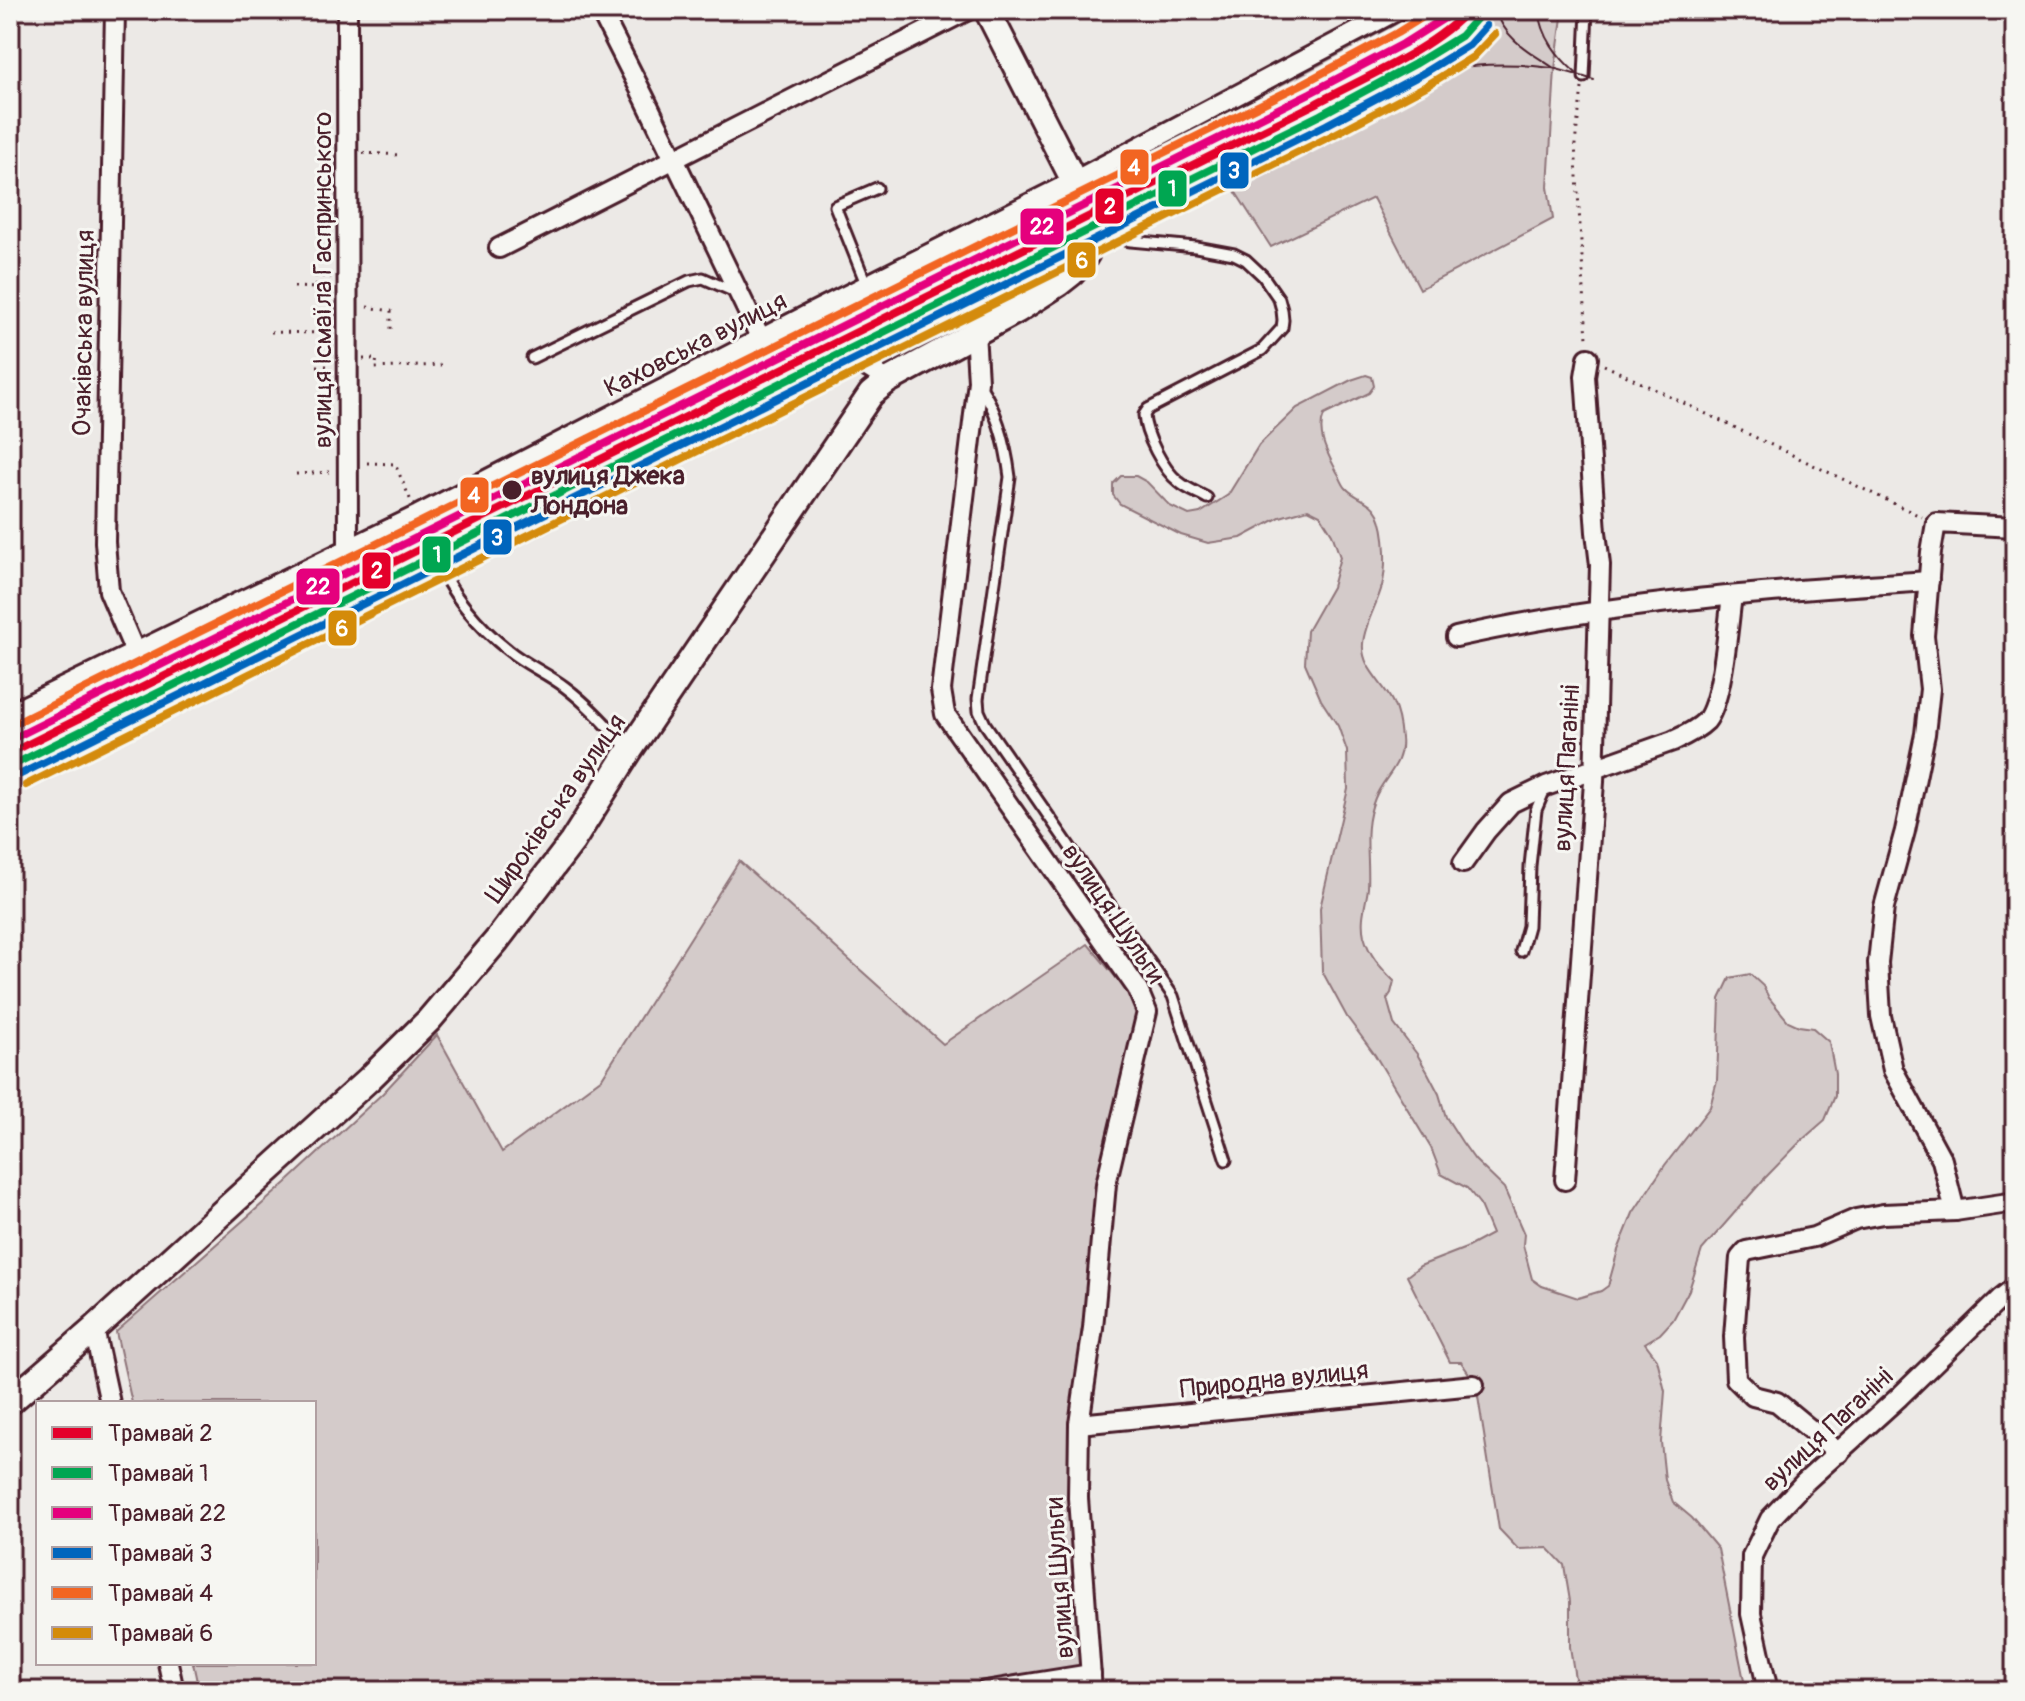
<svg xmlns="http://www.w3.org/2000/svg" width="2025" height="1701" font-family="Pangolin,sans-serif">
	<rect width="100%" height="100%" fill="#ece9e6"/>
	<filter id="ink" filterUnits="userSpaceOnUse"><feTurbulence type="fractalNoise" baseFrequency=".0125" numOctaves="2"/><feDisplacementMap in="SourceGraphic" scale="16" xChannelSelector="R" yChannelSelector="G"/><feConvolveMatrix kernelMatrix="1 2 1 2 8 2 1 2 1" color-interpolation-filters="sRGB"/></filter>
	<g filter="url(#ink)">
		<g fill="#d4cbca" stroke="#8f757a" stroke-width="2">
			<polygon points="1422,10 1563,10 1555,69 1548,187 1553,219 1420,289 1373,198 1271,247 1233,188 1146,229 1115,173"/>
			<path d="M1366,375L1372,377L1374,386L1369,393L1324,415C1316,435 1328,454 1337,472C1340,476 1342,484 1346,488C1356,499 1371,500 1378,514C1386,531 1387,568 1382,586C1377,605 1364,625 1363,644C1361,668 1384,683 1393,703C1398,713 1400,726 1401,738C1404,765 1384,776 1375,798C1362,830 1370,854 1368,888C1366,905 1360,918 1364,936C1369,955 1380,967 1394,981L1391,993L1387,999L1394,1024L1417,1054L1428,1073L1439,1094L1446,1117L1462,1142L1475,1160L1504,1188L1524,1234L1523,1245L1532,1279L1542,1286L1578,1298L1601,1291L1608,1286L1618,1250L1633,1213L1665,1165L1710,1107L1717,1080L1720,999L1730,978L1750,974L1763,986L1769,998L1788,1021L1799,1026L1813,1028L1829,1042L1835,1074V1096L1825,1120L1801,1141L1764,1179L1702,1250L1689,1290L1673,1320L1660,1334L1645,1343L1657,1359L1665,1391L1661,1442L1665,1480L1673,1502L1692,1518L1718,1549L1746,1691H1577L1570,1647V1601L1564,1565L1548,1548L1518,1549L1499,1529L1476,1384L1461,1362H1450L1407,1276L1420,1266L1466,1248L1492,1234L1479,1203L1467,1188L1441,1174L1431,1148L1375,1055L1347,1017L1322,971L1320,908L1348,789L1347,751L1338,726L1321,700L1305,663L1307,631L1332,587L1340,557L1332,534L1320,515L1308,509L1280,517L1241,538L1208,543L1181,535L1120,504L1113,495V484L1121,476H1136L1147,482L1170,506L1189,515L1200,513L1228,495L1259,445L1297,408L1351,380Z"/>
			<polygon points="739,861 943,1044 1088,944 1129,993 1138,1015 1088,1323 1083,1667 936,1691 199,1691 193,1663 314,1663 314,1403 132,1403 116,1332 286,1183 383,1093 437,1035 502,1152 602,1078"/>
		</g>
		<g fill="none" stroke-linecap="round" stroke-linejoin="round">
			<g stroke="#4a1f2b" stroke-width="15">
				<g id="service">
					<polyline points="1584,77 1587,10"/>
					<path d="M1094,231L1109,237L1131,241L1196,247L1234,254L1246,260L1263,276L1279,299L1282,310L1283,320L1282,328L1262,350L1148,409L1144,415C1145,434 1163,470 1179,482C1187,489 1198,493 1207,498"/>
					<polyline points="867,286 835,206 877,188"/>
					<polyline points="532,358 689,281 703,278 737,293"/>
					<path d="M979,384C997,410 1006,445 1010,477L978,699L979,711L985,724L1173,996L1226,1160"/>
					<path d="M437,558C447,591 481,629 508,650C526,665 547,673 565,687C589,705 608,726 627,748"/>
					<polyline points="1521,951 1528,926 1530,866 1536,810 1545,789"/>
				</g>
			</g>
			<g stroke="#4a1f2b" stroke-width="24">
				<g id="minor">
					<polyline points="115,10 105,542 109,591 135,652"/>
					<polyline points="347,10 348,550"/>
					<polyline points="600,10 645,99 761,339"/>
					<polyline points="499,248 968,10"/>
					<polyline points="975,332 978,381 941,690 945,714 1137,988 1147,1012 1106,1184 1093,1328 1079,1424 1078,1498 1092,1691"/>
					<path d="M1456,637C1611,602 1771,591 1929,581"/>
					<polyline points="10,713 418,515 807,315 1074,181 1398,10"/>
					<path d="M10,773L236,657L437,558L814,365C848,359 859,358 887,381"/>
					<path d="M1463,863L1486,831L1511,803L1546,786L1673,741C1684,736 1697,730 1706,721C1723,700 1728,624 1732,596"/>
					<polyline points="1565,1180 1594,782 1600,565 1596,532 1585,376 1588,358"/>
					<polyline points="1955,1211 1942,1160 1893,1070 1881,1016 1878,963 1884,907 1905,831 1925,734 1930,689 1924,636 1931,552 1936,523 2015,527"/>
					<polyline points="94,1329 110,1403"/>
					<polyline points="1079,1424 1474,1385"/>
					<polyline points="1839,1453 1777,1402 1753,1396 1736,1379 1734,1337 1740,1258 1746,1251 1814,1237 1856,1219 1883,1214 1955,1211 2015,1202"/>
					<polyline points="168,1663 174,1691"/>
					<polyline points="985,1691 1091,1674"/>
					<polyline points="1768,1691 1751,1614 1752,1556 1770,1519 1804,1483 1899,1397 2001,1298 2015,1287"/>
				</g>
			</g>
			<g stroke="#4a1f2b" stroke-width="30">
				<polyline id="secondary" points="10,1402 94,1329 369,1079 429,1020 497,940 572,842 630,750 871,394 887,381 1018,310 1058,284 1072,273 1081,263 1087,253 1094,231 1093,222 1074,181 987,10"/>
			</g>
			<g stroke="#4a1f2b" stroke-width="3" stroke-dasharray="2 6" stroke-linecap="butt">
				<polyline points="1582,88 1575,144 1587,339"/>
				<polyline points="363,153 401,155"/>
				<polyline points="294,287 316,288 316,276 331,277"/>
				<polyline points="367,307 391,311 391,329"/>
				<polyline points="271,332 321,333 321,318 331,318"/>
				<polyline points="363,359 377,359 375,368 441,365"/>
				<polyline points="1604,365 1922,517"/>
				<polyline points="317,366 328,366"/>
				<polyline points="367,463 395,464 411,501"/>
				<polyline points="296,474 329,472"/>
			</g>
			<use href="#service" stroke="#f6f6f2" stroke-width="9"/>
			<use href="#minor" stroke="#f6f6f2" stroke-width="18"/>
			<use href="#secondary" stroke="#f6f6f2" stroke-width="24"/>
			<g stroke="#4a1f2b" stroke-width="2">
				<path d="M1496,10C1504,39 1530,52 1554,68"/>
				<path d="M1539,10C1542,37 1557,56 1576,73"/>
				<path d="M1315,104C1397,79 1465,55 1552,68C1566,71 1580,76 1594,80"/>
			</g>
			<g stroke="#f6f6f2" stroke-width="14">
				<path id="tram-1" d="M10,753L1315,104C1361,79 1434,49 1468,10"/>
			</g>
			<g stroke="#f6f6f2" stroke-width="14">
				<polyline id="tram-2" points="15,764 1320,115 1415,64 1461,36 1477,18"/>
			</g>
			<g stroke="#f6f6f2" stroke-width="14">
				<polyline id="tram-3" points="10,740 1310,93 1403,44 1446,17 1452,10"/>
			</g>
			<g stroke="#f6f6f2" stroke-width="14">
				<polyline id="tram-4" points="21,774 1326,125 1422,74 1469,45 1486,26"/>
			</g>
			<g stroke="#f6f6f2" stroke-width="14">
				<polyline id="tram-5" points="10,726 1304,83 1397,33 1434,10"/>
			</g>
			<g stroke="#f6f6f2" stroke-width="14">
				<polyline id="tram-6" points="26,785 1331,136 1426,86 1473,57 1495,34"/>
			</g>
			<use href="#tram-1" stroke="#e4002b" stroke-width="8"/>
			<use href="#tram-2" stroke="#00a651" stroke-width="8"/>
			<use href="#tram-3" stroke="#e5007d" stroke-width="8"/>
			<use href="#tram-4" stroke="#0065bd" stroke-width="8"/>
			<use href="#tram-5" stroke="#f26522" stroke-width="8"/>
			<use href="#tram-6" stroke="#d48b09" stroke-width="8"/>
		</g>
	</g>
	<circle fill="#4a1f2b" stroke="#f6f6f2" stroke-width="3" cx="512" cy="490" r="11"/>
	<g text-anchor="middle" stroke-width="6" stroke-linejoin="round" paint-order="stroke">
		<g font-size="26" fill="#4a1f2b" stroke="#f6f6f2">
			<text transform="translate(322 280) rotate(-90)" y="9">вулиця Ісмаїла Гаспринського</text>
			<text transform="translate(83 333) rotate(-89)" y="9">Очаківська вулиця</text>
			<text transform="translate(695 344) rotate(-27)" y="9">Каховська вулиця</text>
			<text transform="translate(1566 768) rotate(-87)" y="9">вулиця Паганіні</text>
			<text transform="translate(555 808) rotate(-55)" y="9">Широківська вулиця</text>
			<text transform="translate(1114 913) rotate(56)" y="9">вулиця Шульги</text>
			<text transform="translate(1274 1379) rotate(-6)" y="9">Природна вулиця</text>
			<text transform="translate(1827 1429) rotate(-43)" y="9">вулиця Паганіні</text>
			<text transform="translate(1059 1578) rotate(-94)" y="9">вулиця Шульги</text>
		</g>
		<g font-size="26" font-weight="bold" fill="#4a1f2b" stroke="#f6f6f2" text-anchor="start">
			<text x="531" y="484">вулиця Джека<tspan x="531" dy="30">Лондона</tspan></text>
		</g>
	</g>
	<g stroke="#f6f6f2" stroke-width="3">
		<rect x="1119" y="148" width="31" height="38" rx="8" fill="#f26522"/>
		<rect x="1219" y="151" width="31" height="39" rx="8" fill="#0065bd"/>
		<rect x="1157" y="169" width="31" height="39" rx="8" fill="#00a651"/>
		<rect x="1094" y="187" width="31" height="38" rx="8" fill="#e4002b"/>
		<rect x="1019" y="207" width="46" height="39" rx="8" fill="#e5007d"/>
		<rect x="1066" y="241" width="31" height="38" rx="8" fill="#d48b09"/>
		<rect x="459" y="476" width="31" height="38" rx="8" fill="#f26522"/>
		<rect x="482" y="518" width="31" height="38" rx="8" fill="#0065bd"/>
		<rect x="421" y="535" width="31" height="39" rx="8" fill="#00a651"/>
		<rect x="361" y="551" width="31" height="39" rx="8" fill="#e4002b"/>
		<rect x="295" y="567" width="46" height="39" rx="8" fill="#e5007d"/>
		<rect x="327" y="609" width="31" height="38" rx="8" fill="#d48b09"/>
	</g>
	<g font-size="22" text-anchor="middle" font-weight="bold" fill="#fff">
		<text x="1134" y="175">4</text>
		<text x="1234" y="178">3</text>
		<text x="1172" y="196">1</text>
		<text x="1110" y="214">2</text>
		<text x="1042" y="234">22</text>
		<text x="1082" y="268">6</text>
		<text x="474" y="503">4</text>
		<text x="497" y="545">3</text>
		<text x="437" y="562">1</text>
		<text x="377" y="578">2</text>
		<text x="318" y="594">22</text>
		<text x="342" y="636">6</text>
	</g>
	<rect width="2025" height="1701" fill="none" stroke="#f6f6f2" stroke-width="40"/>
	<rect x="20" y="20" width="1985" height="1661" fill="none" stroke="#4a1f2b" stroke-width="3" filter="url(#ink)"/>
	<rect x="36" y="1401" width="280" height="264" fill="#f6f6f2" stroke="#b1a0a2" stroke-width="2"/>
	<rect x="52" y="1427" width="40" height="12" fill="#e4002b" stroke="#b1a0a2" stroke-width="2"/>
	<text x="108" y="1441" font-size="24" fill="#4a1f2b">Трамвай 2</text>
	<rect x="52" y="1467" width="40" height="12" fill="#00a651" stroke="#b1a0a2" stroke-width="2"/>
	<text x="108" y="1481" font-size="24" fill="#4a1f2b">Трамвай 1</text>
	<rect x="52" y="1507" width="40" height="12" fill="#e5007d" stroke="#b1a0a2" stroke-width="2"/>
	<text x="108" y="1521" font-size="24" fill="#4a1f2b">Трамвай 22</text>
	<rect x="52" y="1547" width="40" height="12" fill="#0065bd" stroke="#b1a0a2" stroke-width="2"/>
	<text x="108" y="1561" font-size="24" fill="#4a1f2b">Трамвай 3</text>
	<rect x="52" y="1587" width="40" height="12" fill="#f26522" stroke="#b1a0a2" stroke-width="2"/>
	<text x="108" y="1601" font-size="24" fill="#4a1f2b">Трамвай 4</text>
	<rect x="52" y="1627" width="40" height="12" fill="#d48b09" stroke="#b1a0a2" stroke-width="2"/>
	<text x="108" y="1641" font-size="24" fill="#4a1f2b">Трамвай 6</text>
</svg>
